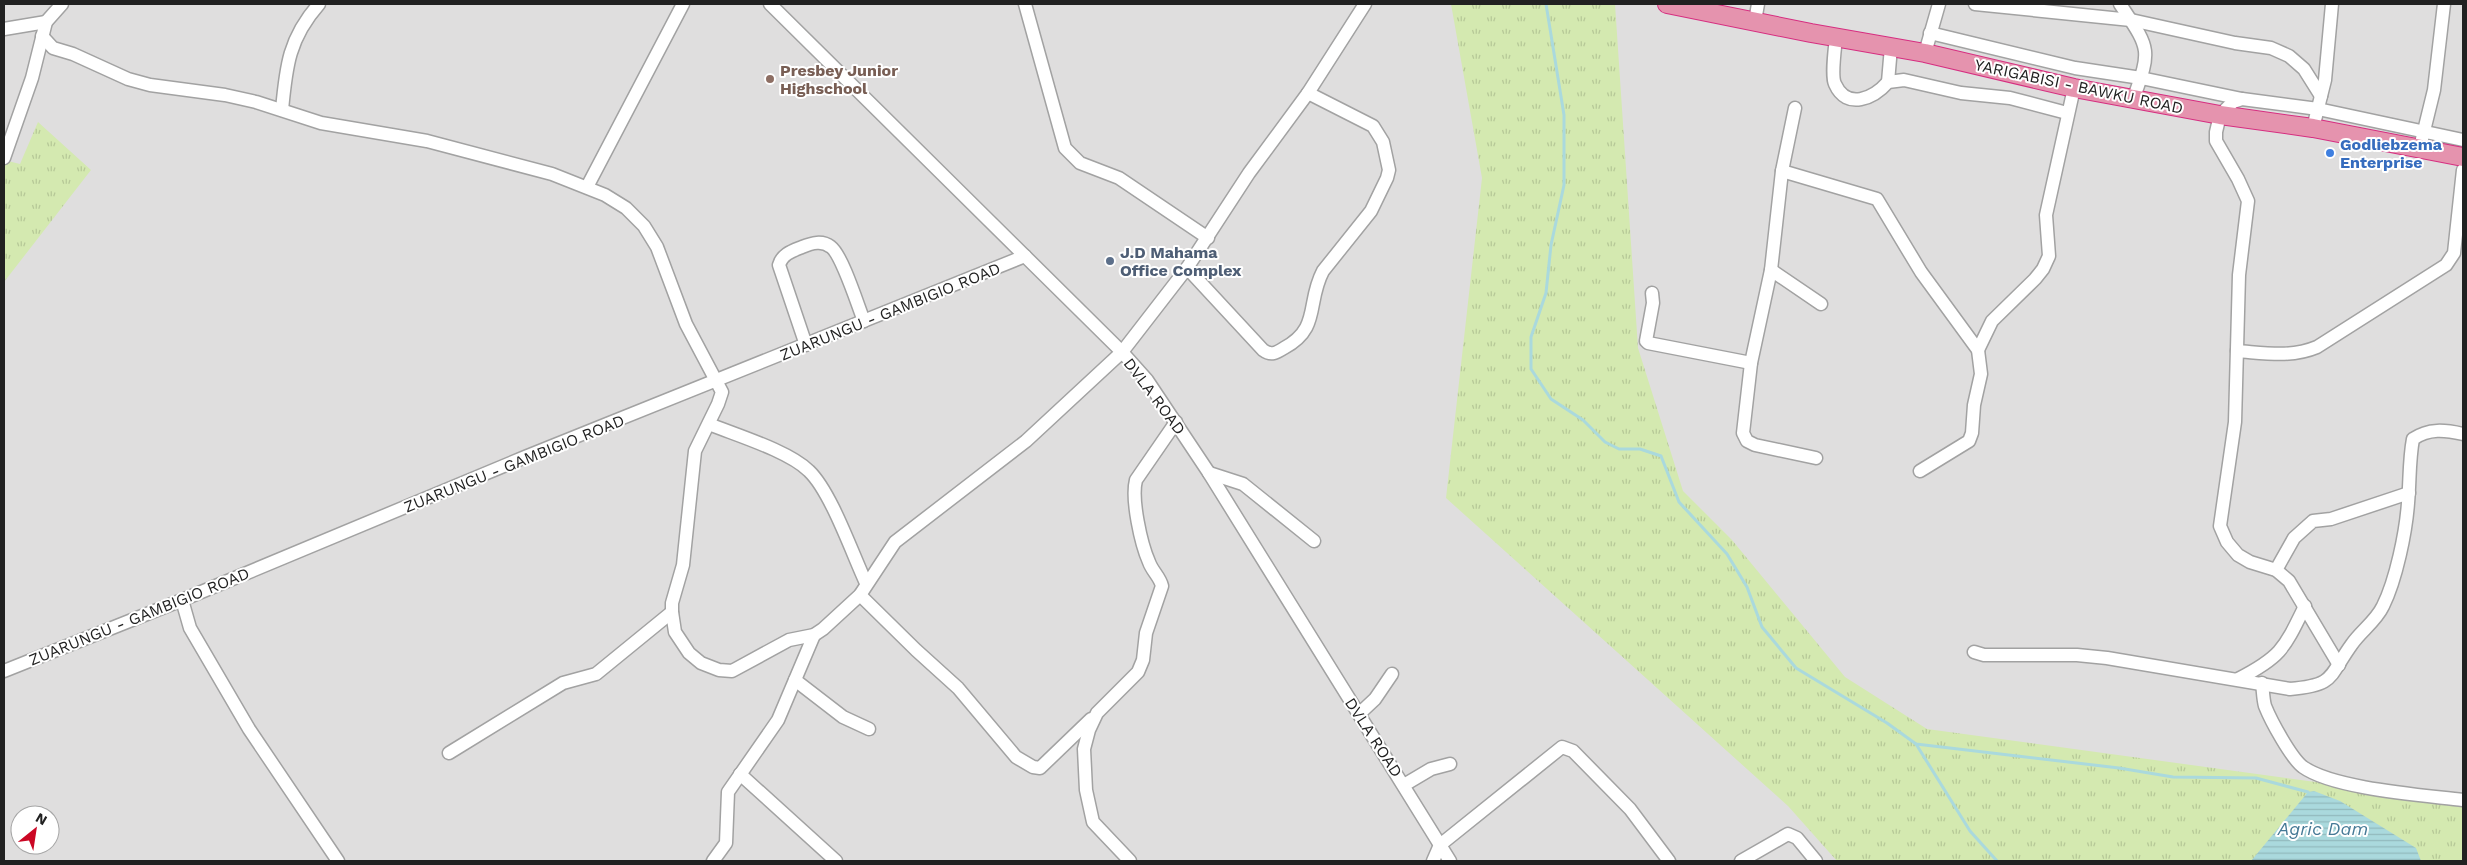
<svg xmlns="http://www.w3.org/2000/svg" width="2467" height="865" font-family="'Work Sans',sans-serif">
	<defs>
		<pattern id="grass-tufts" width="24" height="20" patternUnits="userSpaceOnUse" patternTransform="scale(1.25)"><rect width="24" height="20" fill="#d4e9b0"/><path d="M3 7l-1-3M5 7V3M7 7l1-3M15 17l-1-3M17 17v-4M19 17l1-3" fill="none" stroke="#b6c897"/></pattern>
		<pattern id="water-rules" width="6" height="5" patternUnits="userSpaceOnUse" patternTransform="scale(1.25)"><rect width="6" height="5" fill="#aad9dd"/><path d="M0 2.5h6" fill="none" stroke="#92babd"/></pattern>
	</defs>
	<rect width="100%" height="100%" fill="#f1ede8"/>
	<path fill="#dfdede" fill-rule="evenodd" d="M4,4H2463V861H4ZM20,815H50V845H20Z"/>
	<g fill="url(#grass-tufts)">
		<polygon points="1451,4 1615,4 1638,348 1683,491 1732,540 1845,677 1927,729 2463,802 2463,861 1837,861 1788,806 1446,498 1482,178"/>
		<polygon points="38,122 91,170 4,282 4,160 20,164"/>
	</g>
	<polygon fill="url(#water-rules)" points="2314,791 2340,801 2416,848 2421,861 2251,861 2308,792"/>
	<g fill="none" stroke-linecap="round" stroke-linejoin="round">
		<g stroke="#aad9dd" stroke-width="3">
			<polyline points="1546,4 1564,115 1564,185 1551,245 1546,293 1531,337 1531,369 1551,399 1583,420 1605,442 1619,449 1640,449 1661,456 1679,502 1727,554 1747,587 1762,627 1796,668 1887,723 1916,744 2119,768 2173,777 2256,778 2308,792"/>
			<polyline points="1916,744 1970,831 1997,861"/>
		</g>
		<g stroke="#a2a2a2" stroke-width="15">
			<g id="minor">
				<polyline points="770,4 1122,352 1147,380 1209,473 1450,861"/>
				<polyline points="1025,4 1065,148 1080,163 1119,178 1208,238"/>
				<polyline points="1975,4 2131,20 2235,43 2271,48 2289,56 2304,69 2321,96"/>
				<path d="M2120,4C2149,48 2152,48 2134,97"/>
				<polyline points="1755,21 1758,4"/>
				<polyline points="4,29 46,22"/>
				<polyline points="1930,33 2075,68 2141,78 2242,99"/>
				<polyline points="42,36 53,48 73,54 128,79 150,85 225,95 256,102 321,123 427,141 552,174 605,195 626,208 644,226 657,247 686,324 722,392 718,404 695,451 683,565 672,603 672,612 675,632 689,653 701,663 719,670 732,671 789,640 814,635 823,629 860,595 895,542 1026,441 1122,352 1187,268 1249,173 1308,93 1365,4"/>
				<path d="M1836,38C1835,48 1831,76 1835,84C1847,111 1874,98 1888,82L1904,80L1961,93L2010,98L2067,113"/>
				<polyline points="1925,53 1939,4"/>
				<polyline points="1888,82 1891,47"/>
				<polyline points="1795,108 1782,171 1771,270 1751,363 1743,433 1747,441 1755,445 1816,458"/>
				<path d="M282,110C286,66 289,38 319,4"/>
				<polyline points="2313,128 2325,80 2332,4"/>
				<polyline points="2422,139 2434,90 2444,4"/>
				<polyline points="4,158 32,78 46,22 62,4"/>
				<polyline points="1782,171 1877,199 1921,272 1978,350 1981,374 1974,405 1972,433 1969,441 1920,471"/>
				<polyline points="587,187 683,4"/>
				<path d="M1187,268L1263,350C1271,356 1276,353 1284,348C1321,328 1306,303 1323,271L1371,211L1387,178L1389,170L1383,142L1373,126L1308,93"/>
				<polyline points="1771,270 1821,304"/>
				<polyline points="1652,293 1653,303 1646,341 1648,343 1751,363"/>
				<path d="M806,345L779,265C782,254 792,251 802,247C812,243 822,240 831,247C842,255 858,306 864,321"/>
				<polyline points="1978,350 1992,321 2035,279 2043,269 2049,256 2046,215 2074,88"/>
				<path d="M2237,351C2265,353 2291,358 2317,347L2446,265L2454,253L2463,170"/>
				<path d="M709,424C736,435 789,451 809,471C831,492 852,553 866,583"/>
				<polyline points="1209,473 1243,484 1314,541"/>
				<polyline points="2276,570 2294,538 2313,521 2331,519 2409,493"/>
				<polyline points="860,595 916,650 958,688 1016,757 1033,767 1040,768 1091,719"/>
				<polyline points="182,600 190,628 249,729 338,861"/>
				<path d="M1974,652L1984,655H2077L2107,658L2290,689C2336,685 2328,677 2352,644C2361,631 2376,621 2383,606C2396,580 2406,532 2408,503C2410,481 2409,460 2413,439C2429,428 2445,430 2463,434"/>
				<polyline points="2339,665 2289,581 2276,570 2250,562 2238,555 2227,542 2220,526 2235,422 2239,275 2248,201 2238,179 2216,141 2216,132 2220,115 2233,102 2242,99 2318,109 2463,140"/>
				<polyline points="4,671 182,600 525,457 1025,256"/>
				<path d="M2238,679C2281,657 2284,649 2305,606"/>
				<polyline points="795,680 843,717 869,729"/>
				<path d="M2262,683C2263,690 2263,699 2265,706C2271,721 2291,758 2303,767C2334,789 2423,795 2463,800"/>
				<polyline points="1359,714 1375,699 1392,674"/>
				<polyline points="449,753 563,683 596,674 672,612"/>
				<polyline points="740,774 836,861"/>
				<polyline points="1404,785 1431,769 1450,764"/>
				<polyline points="713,861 726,843 728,792 778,720 814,635"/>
				<path d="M1130,861L1093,822L1086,790L1084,749L1089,730L1097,713L1138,672L1143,660L1146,633L1162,586C1160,577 1152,571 1149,562C1141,544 1131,499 1136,480L1176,422"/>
				<polyline points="1433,861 1440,845 1562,747 1573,751 1630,809 1669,861"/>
				<polyline points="1741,861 1788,834 1797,838 1816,861"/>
			</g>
		</g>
		<g stroke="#d62e80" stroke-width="20">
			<polyline id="highway" points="1667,4 1811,33 1925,53 2074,88 2220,115 2313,128 2463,157"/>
		</g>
		<use href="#minor" stroke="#fff" stroke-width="12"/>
		<use href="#highway" stroke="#e593ae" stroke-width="18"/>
	</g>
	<circle fill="#8d6e63" stroke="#fff" stroke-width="2" cx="770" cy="79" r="5"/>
	<circle fill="#3f7fe0" stroke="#fff" stroke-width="2" cx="2330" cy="153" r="5"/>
	<circle fill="#5c6f8a" stroke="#fff" stroke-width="2" cx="1110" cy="261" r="5"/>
	<g text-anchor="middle" stroke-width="4" stroke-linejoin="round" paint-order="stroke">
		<g font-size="16" font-weight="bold" fill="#785e54" stroke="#fff" text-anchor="start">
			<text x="780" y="76">Presbey Junior<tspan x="780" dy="18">Highschool</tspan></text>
		</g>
		<g font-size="16" fill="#212121" stroke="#fff">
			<text transform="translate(2079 86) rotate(12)" y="6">YARIGABISI - BAWKU ROAD</text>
			<text transform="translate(890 311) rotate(-22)" y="6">ZUARUNGU - GAMBIGIO ROAD</text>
			<text transform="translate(1155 396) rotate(53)" y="6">DVLA ROAD</text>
			<text transform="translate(514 463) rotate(-22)" y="6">ZUARUNGU - GAMBIGIO ROAD</text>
			<text transform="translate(139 616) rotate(-22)" y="6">ZUARUNGU - GAMBIGIO ROAD</text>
			<text transform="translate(1374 737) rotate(57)" y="6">DVLA ROAD</text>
		</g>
		<g font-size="16" font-weight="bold" fill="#366cbe" stroke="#fff" text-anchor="start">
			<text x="2340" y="150">Godliebzema<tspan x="2340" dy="18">Enterprise</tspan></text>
		</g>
		<g font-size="16" font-weight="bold" fill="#4e5e75" stroke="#fff" text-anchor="start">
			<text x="1120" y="258">J.D Mahama<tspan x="1120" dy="18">Office Complex</tspan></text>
		</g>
		<g font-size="18" font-style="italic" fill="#467a96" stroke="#fff">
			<text x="2323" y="835">Agric Dam</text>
		</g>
	</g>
	<rect width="2467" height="865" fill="none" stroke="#212121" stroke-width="10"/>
	<g transform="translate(35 830) rotate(30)"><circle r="24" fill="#ffffff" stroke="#a6a6a6"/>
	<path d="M0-4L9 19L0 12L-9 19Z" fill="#cb0724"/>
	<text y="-8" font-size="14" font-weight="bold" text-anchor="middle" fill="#212121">N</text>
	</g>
</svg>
